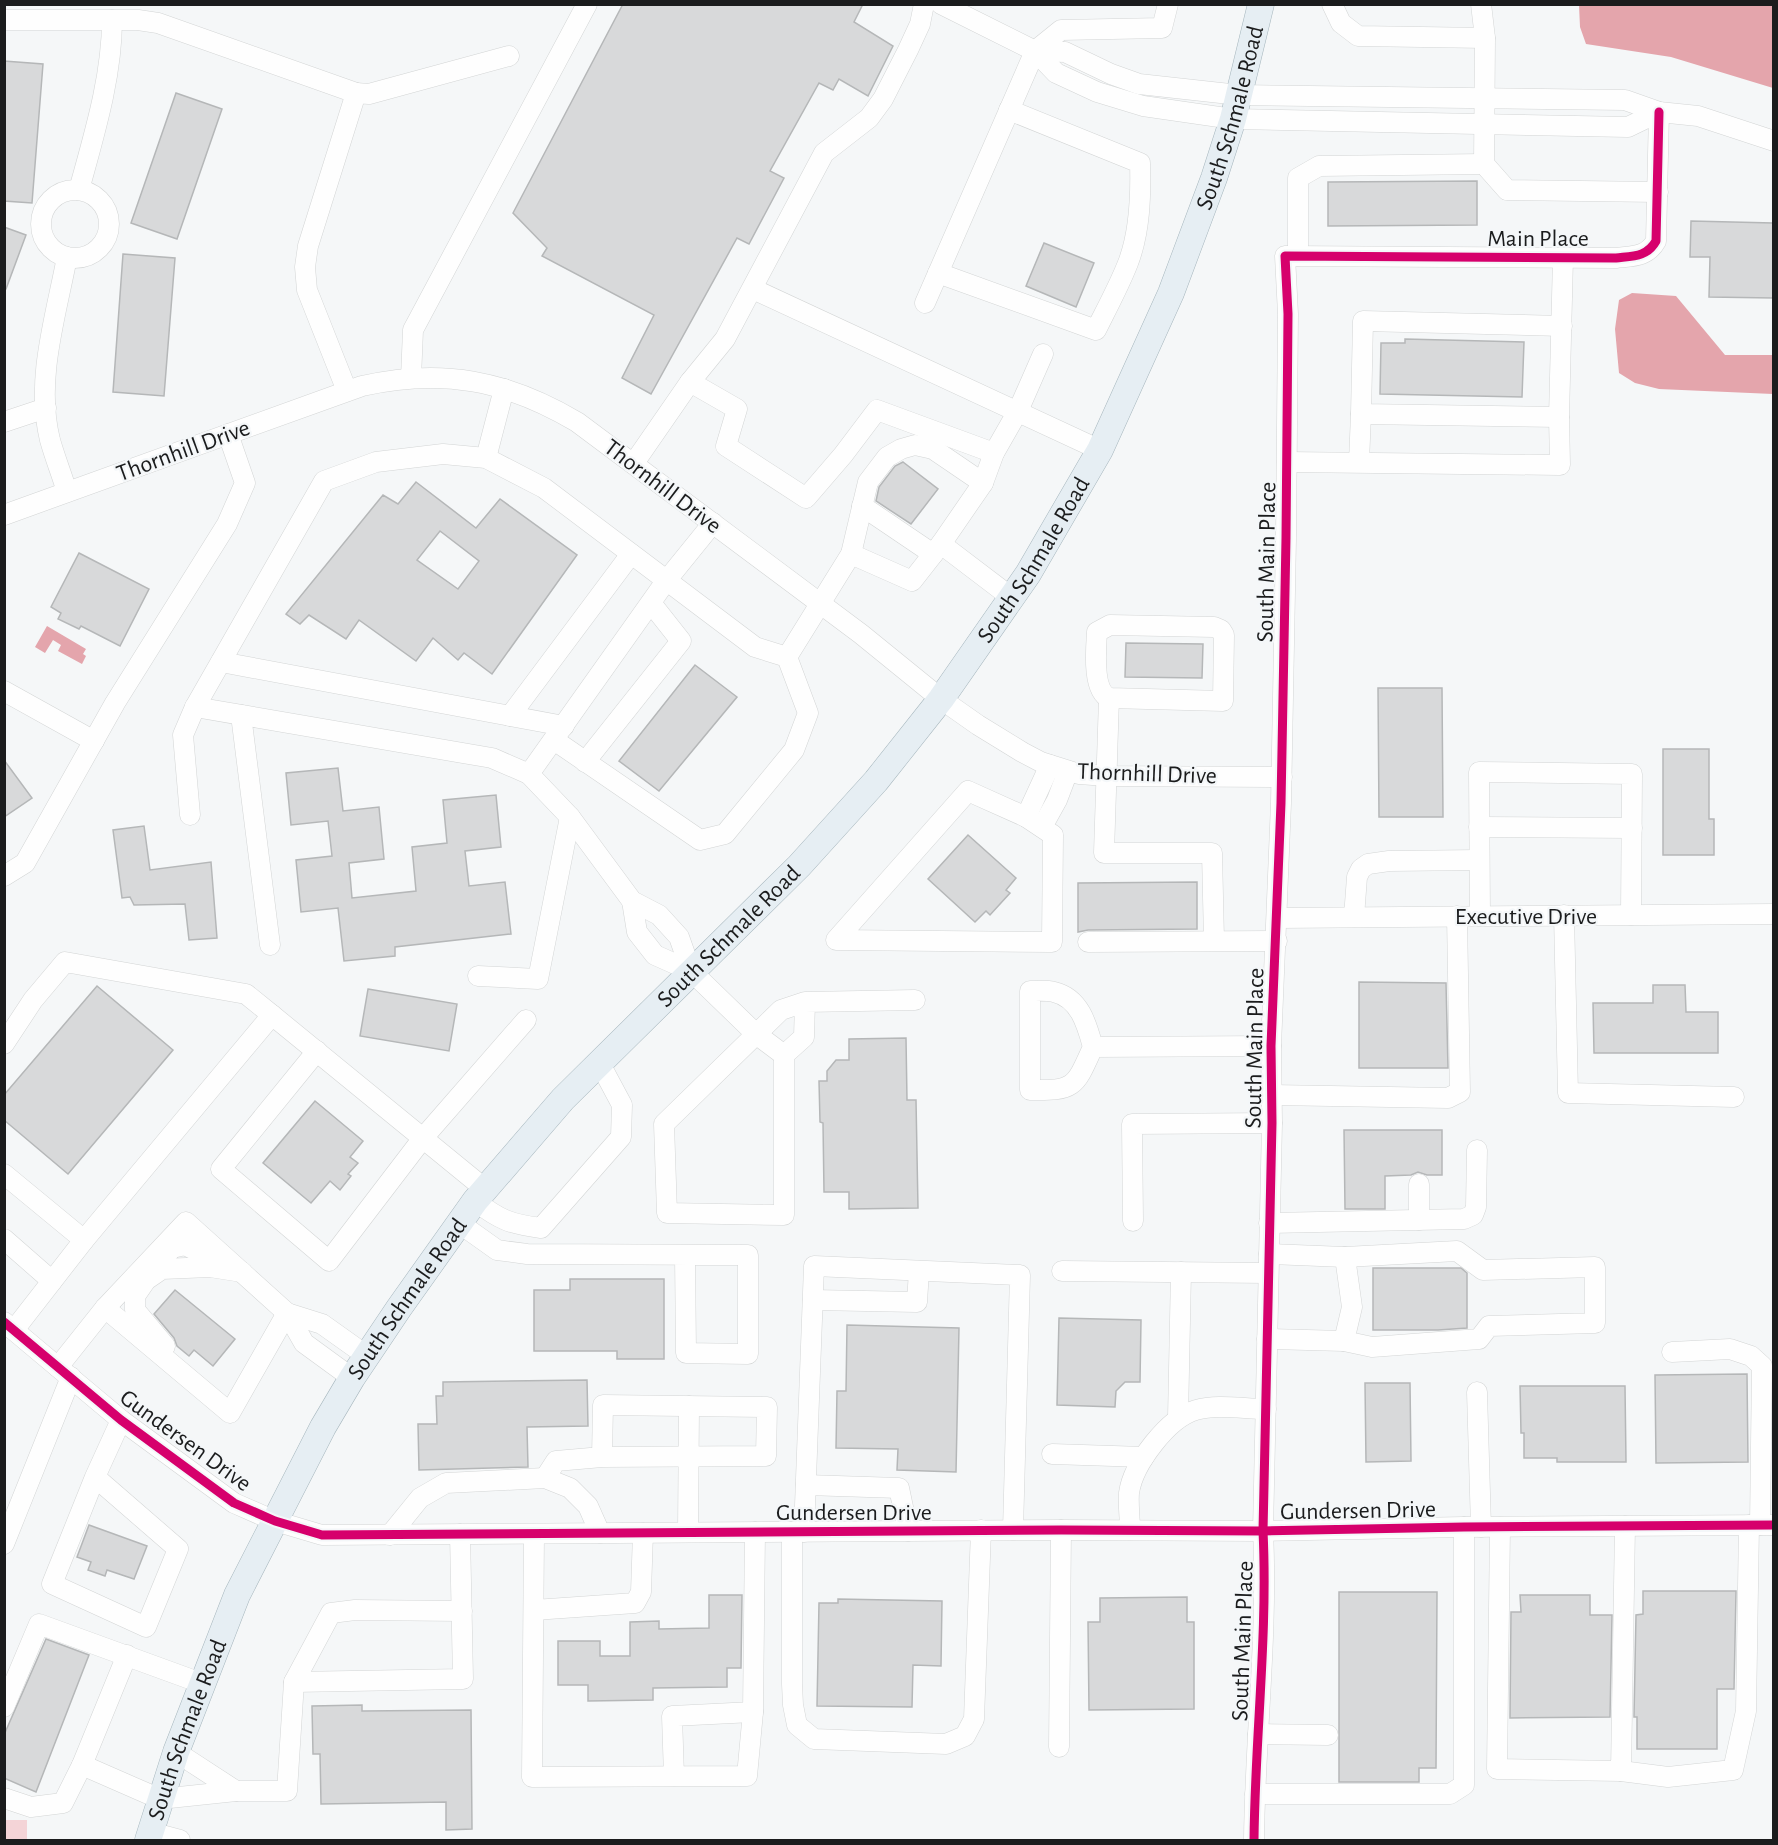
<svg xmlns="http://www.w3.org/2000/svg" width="1778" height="1845" font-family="'Alegreya Sans',sans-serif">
	<rect width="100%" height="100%" fill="#f5f7f8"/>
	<rect fill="#f4d4d7" x="5" y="1820" width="22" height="20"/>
	<g fill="#e4a5ac">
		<polygon points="1579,5 1773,5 1773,88 1671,57 1586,44 1580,27"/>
		<polygon points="1632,293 1676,296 1725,355 1773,355 1773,394 1659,389 1635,383 1619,373 1615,329 1619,300"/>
		<polygon points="47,626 86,649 83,654 86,656 82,664 58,651 61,645 53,640 45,653 35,647"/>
	</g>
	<g fill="#d8d9da" stroke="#b5b7b8" stroke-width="1.5" fill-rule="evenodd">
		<polygon points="623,4 863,4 854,22 893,46 868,96 839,79 833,90 819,83 770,171 784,178 749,244 737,238 651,394 622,378 654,315 542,256 547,248 513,213"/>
		<polygon points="4,61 43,64 32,203 4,201"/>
		<polygon points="176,93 222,109 177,239 131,223"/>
		<polygon points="1477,181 1477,225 1328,226 1328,182"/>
		<polygon points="1691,221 1773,223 1773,298 1709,297 1710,257 1690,257"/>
		<polygon points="4,227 26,235 6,289 4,289"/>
		<polygon points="1044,243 1094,263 1076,307 1026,286"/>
		<polygon points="123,254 175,258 164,396 113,392"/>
		<polygon points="1405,339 1524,342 1522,397 1380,394 1381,343 1405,343"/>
		<polygon points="903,462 938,489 911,524 876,501 879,487 895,466"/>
		<path d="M416,482L476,528L500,499L577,555L492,674L464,653L458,660L433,638L416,661L359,620L346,639L309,615L300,624L286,614L383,495L398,504ZM440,531L479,561L458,589L417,560Z"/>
		<polygon points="79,553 149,589 120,646 81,626 79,629 58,619 61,613 51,607"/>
		<polygon points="1126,643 1203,644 1202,678 1125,677"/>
		<polygon points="695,665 737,697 659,791 619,761"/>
		<polygon points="1378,688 1442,688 1443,817 1379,817"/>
		<polygon points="1663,749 1709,749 1709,819 1714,819 1714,855 1663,855"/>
		<polygon points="4,760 32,798 4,817"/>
		<polygon points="338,768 343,811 379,807 384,859 349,863 352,898 416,891 412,847 447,843 443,800 496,795 501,847 465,851 469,886 505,882 511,934 395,947 395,956 344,961 338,908 301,912 296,860 332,856 328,821 291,825 286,773"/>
		<polygon points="144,826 150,870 211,862 217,938 189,940 185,904 134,905 130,897 122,898 113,830"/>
		<polygon points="968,835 1016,878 1006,890 1010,893 990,915 986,911 975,922 928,879"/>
		<polygon points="1197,882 1197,929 1088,930 1078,932 1078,883"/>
		<polygon points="1359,982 1446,983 1448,1068 1359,1068"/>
		<polygon points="1653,985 1685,985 1686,1012 1718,1012 1718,1053 1594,1053 1593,1003 1653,1003"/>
		<polygon points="97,986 173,1050 68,1174 4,1120 4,1095"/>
		<polygon points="368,989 457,1004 449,1051 360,1036"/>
		<polygon points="906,1038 907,1100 916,1100 918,1208 849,1209 849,1192 824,1192 823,1123 820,1122 819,1081 827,1081 827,1071 836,1060 849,1060 849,1039"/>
		<polygon points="315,1101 363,1141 350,1157 358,1163 348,1174 351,1176 340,1190 330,1181 311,1203 263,1163"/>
		<polygon points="1344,1130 1442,1130 1442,1175 1427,1175 1418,1172 1411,1175 1385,1176 1385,1209 1345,1209"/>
		<polygon points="1373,1268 1461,1268 1467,1273 1467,1328 1438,1330 1373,1330"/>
		<polygon points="570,1279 664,1279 664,1359 617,1359 617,1351 534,1351 534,1290 570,1290"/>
		<polygon points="175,1290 235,1339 213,1366 194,1350 189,1356 177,1346 174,1338 154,1314"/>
		<polygon points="1059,1318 1141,1320 1140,1382 1125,1382 1116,1391 1115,1407 1057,1405"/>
		<polygon points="847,1325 959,1328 956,1472 897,1470 898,1449 836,1448 837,1391 846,1391"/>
		<polygon points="1747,1374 1748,1462 1656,1463 1655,1375"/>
		<polygon points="587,1380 588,1426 527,1427 528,1467 419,1470 418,1424 437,1424 436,1396 443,1396 443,1382"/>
		<polygon points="1365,1383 1410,1383 1411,1461 1366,1462"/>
		<polygon points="1520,1386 1625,1386 1626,1462 1557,1462 1557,1458 1524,1458 1524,1433 1521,1433"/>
		<polygon points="89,1525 147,1546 134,1579 107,1570 105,1576 88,1570 91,1562 77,1557"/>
		<polygon points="1643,1591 1736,1591 1734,1689 1717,1689 1717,1749 1637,1749 1637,1717 1634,1717 1636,1615 1643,1614"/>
		<polygon points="1339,1592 1437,1592 1436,1768 1419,1768 1419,1782 1339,1782"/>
		<polygon points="709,1595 742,1595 741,1668 727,1668 727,1687 653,1688 653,1700 588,1701 588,1685 558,1685 558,1641 600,1641 600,1656 630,1656 630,1622 659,1621 659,1629 709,1628"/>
		<polygon points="1520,1595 1590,1595 1590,1615 1612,1615 1610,1717 1510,1718 1511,1612 1521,1612"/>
		<polygon points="1187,1597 1187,1622 1194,1622 1194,1709 1089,1710 1088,1622 1100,1622 1100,1598"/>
		<polygon points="838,1599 942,1601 941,1666 913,1665 912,1707 817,1706 819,1603 838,1603"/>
		<polygon points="46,1639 89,1655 36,1792 4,1778 4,1735"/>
		<polygon points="362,1705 362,1711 471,1710 472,1829 446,1830 446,1802 321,1804 320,1754 313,1754 312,1706"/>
	</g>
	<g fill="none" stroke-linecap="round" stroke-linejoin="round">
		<g stroke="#d3d5d5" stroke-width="21">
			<g id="minor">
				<polyline points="941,4 1035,51 1056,73 1097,92 1143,106 1233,119 1628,127 1659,112"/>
				<polyline points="1332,4 1341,23 1358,36 1485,38"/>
				<polyline points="1481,4 1485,38 1484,164 1507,190 1658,192"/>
				<polyline points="4,20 138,20 158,23 356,93"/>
				<polyline points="1035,51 1065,52 1111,74 1139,84 1239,95 1625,100 1659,112 1698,116 1774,141"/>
				<path d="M79,190C94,135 112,77 112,20"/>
				<circle cx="75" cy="224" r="34"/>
				<polyline points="1298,256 1298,178 1319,166 1484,164"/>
				<path d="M67,257C56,316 35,380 50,440C55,458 62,475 67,492"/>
				<path d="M938,273L1096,330C1107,308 1119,286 1128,263C1140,232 1141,196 1140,163L1009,110"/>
				<polyline points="753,289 1100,450"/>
				<polyline points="925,303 1035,51 1061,30 1162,28 1168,4"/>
				<polyline points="411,378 413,330 587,4"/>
				<polyline points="690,382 737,409 726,446 806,498 843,455 877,410 994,453"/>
				<polyline points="347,391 307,290 305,267 308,246 356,93 369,94 509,56"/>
				<polyline points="1559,417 1361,414 1363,321 1562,326"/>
				<polyline points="4,422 46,408"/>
				<polyline points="486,458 504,389"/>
				<polyline points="1287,462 1560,465 1559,417 1563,258"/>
				<polyline points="1359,462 1361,414"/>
				<polyline points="634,463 690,382 725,339 824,153 869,118 883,99 908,50 920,24 924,4"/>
				<polyline points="862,506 933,554"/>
				<path d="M4,515L362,386C442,368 506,380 577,422L861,634L941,699L978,725L1022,752L1041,762L1079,774L1107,776L1282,777"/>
				<polyline points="941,544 1012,598"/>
				<polyline points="851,554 912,581 941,544 983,483 994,453 1018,411 1043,354"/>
				<path d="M1110,625L1214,627L1221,630L1224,635L1223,701L1109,698C1092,690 1096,649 1097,632Z"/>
				<polyline points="221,662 564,726"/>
				<polyline points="4,691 94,741"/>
				<polyline points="1109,698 1104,853 1212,853 1214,940"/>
				<polyline points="195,707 492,758 529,774 570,817 632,901 659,915 679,937 691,971"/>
				<polyline points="241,715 270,945"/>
				<polyline points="510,716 631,554"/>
				<polyline points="554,740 700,840 725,834 794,750 808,713 787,657 851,554 868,482 887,457 901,449 915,445 933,449 983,483"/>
				<polyline points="585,762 681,641 651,603"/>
				<polyline points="529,774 666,581 713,523"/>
				<polygon points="968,791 1026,817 1053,835 1052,942 836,940"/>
				<polyline points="190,815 183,735 195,707 324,481 376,462 443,454 486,458 544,488 755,647 787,657"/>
				<polyline points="1026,817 1050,765"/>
				<polyline points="1042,827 1057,800 1068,771"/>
				<polyline points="1479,827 1632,828"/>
				<polyline points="4,876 25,863 115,703 227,524 245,483 228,434"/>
				<polyline points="632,901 637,932 655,955 691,971 756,1034 784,1055"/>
				<polyline points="1564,915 1568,1093 1734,1097"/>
				<polyline points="1480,916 1479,772 1632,774 1631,915"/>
				<polyline points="1354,917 1357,877 1361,869 1368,864 1389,861 1479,860"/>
				<polyline points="1278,918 1774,914"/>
				<polyline points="1088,942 1277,941"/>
				<polyline points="478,976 538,979 570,817"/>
				<polyline points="805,1002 804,1037 784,1055 784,1215 667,1213 664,1124 781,1010 805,1002 915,1000"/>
				<polyline points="4,1044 33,1000 65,962 246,994 272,1015"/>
				<path d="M1093,1047C1087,1025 1080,998 1054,992C1046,990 1037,991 1030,991V1090C1075,1091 1075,1087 1093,1047L1271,1046"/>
				<polyline points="317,1051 221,1169 329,1261 423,1138 526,1020"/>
				<polyline points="1272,1095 1448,1098 1460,1092 1457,916"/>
				<polyline points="4,1174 84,1240"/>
				<polyline points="1419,1184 1419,1220"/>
				<path d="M475,1201C500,1220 510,1224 541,1228L621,1137L622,1105L599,1062"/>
				<polyline points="1133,1221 1132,1124 1272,1123"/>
				<polyline points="459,1223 497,1250 527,1254 748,1255 748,1354 686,1353 685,1255"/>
				<polyline points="1269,1223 1464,1219 1473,1215 1476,1207 1477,1150"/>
				<polyline points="4,1239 52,1281"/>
				<polyline points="163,1259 172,1248 185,1245 223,1264"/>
				<polyline points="1062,1271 1268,1273"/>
				<polyline points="813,1300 917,1302 919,1271"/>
				<polyline points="105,1308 230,1413 287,1313"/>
				<polyline points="287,1313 322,1324 367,1356"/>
				<polyline points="4,1322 121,1420 234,1503 275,1521 322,1535 1061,1530 1263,1531 1464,1527 1774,1525"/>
				<polyline points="14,1330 84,1240 272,1015 485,1189"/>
				<polyline points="1267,1339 1344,1341 1372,1347 1479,1339 1489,1326 1595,1323 1595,1267 1483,1270 1457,1251 1345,1257 1269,1254"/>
				<polyline points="1344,1341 1352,1307 1345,1257"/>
				<polyline points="165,1346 135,1310 135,1296 146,1280 162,1269 210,1267 242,1272"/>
				<polyline points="1672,1352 1730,1349 1751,1356 1762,1366 1760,1525"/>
				<polyline points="58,1367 105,1308 186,1222 287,1313 304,1343 352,1378"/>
				<polyline points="1477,1392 1481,1527"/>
				<polyline points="1178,1418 1181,1272"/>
				<polyline points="1052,1454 1144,1457"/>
				<polyline points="95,1477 178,1549 146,1627 52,1584 95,1477 121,1420"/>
				<polyline points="545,1478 556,1461 602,1457 766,1456 767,1407 603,1405 602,1457"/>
				<polyline points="806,1485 899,1488 908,1531"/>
				<polyline points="1500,1527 1497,1769 1621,1771 1625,1526"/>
				<path d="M1130,1530C1130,1518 1128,1505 1129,1493C1133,1464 1168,1418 1196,1410C1217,1404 1244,1409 1266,1409"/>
				<polyline points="688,1532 689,1406"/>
				<polyline points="792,1532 792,1684 793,1705 797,1725 814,1739 946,1744 965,1736 974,1719 981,1530"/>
				<polyline points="804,1532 814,1266 1020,1275 1013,1530"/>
				<polyline points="534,1534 532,1777 747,1776 753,1712 755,1532"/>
				<polyline points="390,1535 420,1498 446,1483 545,1478 570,1488 588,1506 600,1533"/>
				<polyline points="4,1544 71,1377"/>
				<polyline points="534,1610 635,1603 641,1592 643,1533"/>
				<polyline points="294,1682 463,1679 460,1534"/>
				<polyline points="4,1707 39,1624 201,1683"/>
				<polyline points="1258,1734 1328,1735"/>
				<polyline points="1059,1747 1061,1530"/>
				<polyline points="176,1752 236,1791"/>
				<polyline points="82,1765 160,1799 236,1791 287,1791 294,1682 331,1613 355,1610 462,1611"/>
				<polyline points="1621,1771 1668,1777 1733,1770 1746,1711 1749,1525"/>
				<polyline points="674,1776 672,1716 753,1712"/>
				<polyline points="1255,1794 1450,1794 1464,1785 1464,1527"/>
				<polyline points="4,1798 31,1807 63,1803 82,1765 127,1655"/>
				<polyline points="150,1832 180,1840"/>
				<path d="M1254,1840C1255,1737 1268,1634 1263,1531L1272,1123L1271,1046L1281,803L1286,538L1288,314L1285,256L1616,258C1633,256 1647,257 1656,241L1659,112"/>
			</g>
		</g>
		<g stroke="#a6b6bd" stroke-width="27">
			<g id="major">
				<path id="s1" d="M148,1840L176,1752L237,1595L323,1427L352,1378L399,1308L475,1201L563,1099L799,866L876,781L941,699L1028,574L1100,450L1171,293L1214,178L1233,119L1261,4"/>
			</g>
		</g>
		<use href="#minor" stroke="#fefefe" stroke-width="20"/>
		<use href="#major" stroke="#e6eef3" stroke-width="26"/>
		<g stroke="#f4f7f9" stroke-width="13">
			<g id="cycleway">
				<polyline points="4,1322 121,1420 234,1503 275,1521 322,1535 1061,1530 1263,1531 1464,1527 1774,1525"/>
				<path d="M1254,1840C1255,1737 1268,1634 1263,1531L1272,1123L1271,1046L1281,803L1286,538L1288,314L1285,256L1616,258C1633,256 1647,257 1656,241L1659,112"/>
			</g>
		</g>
		<use href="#cycleway" stroke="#d6006c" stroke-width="9"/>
	</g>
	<g text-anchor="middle" stroke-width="4.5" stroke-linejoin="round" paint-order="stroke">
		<g font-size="24" fill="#1b1c1d" stroke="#f4f7f9">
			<text dy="8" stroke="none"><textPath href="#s1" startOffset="2061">South Schmale Road</textPath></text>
			<text x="1538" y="246">Main Place</text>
			<text transform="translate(183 450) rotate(-20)" y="8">Thornhill Drive</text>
			<text transform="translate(663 486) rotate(37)" y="8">Thornhill Drive</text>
			<text dy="8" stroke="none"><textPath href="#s1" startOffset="1575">South Schmale Road</textPath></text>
			<text transform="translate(1266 562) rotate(-89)" y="8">South Main Place</text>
			<text transform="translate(1147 773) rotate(2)" y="8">Thornhill Drive</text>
			<text x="1526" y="924">Executive Drive</text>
			<text dy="8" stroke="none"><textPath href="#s1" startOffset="1089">South Schmale Road</textPath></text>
			<text transform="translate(1254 1048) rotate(-89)" y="8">South Main Place</text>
			<text dy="8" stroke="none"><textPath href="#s1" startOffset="603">South Schmale Road</textPath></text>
			<text transform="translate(186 1440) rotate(36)" y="8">Gundersen Drive</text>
			<text transform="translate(1358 1510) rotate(-1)" y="8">Gundersen Drive</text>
			<text x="854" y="1520">Gundersen Drive</text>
			<text transform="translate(1242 1641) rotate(-88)" y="8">South Main Place</text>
			<text dy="8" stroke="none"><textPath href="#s1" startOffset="117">South Schmale Road</textPath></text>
		</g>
	</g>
	<rect width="1778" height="1845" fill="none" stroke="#1b1c1d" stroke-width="12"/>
</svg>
